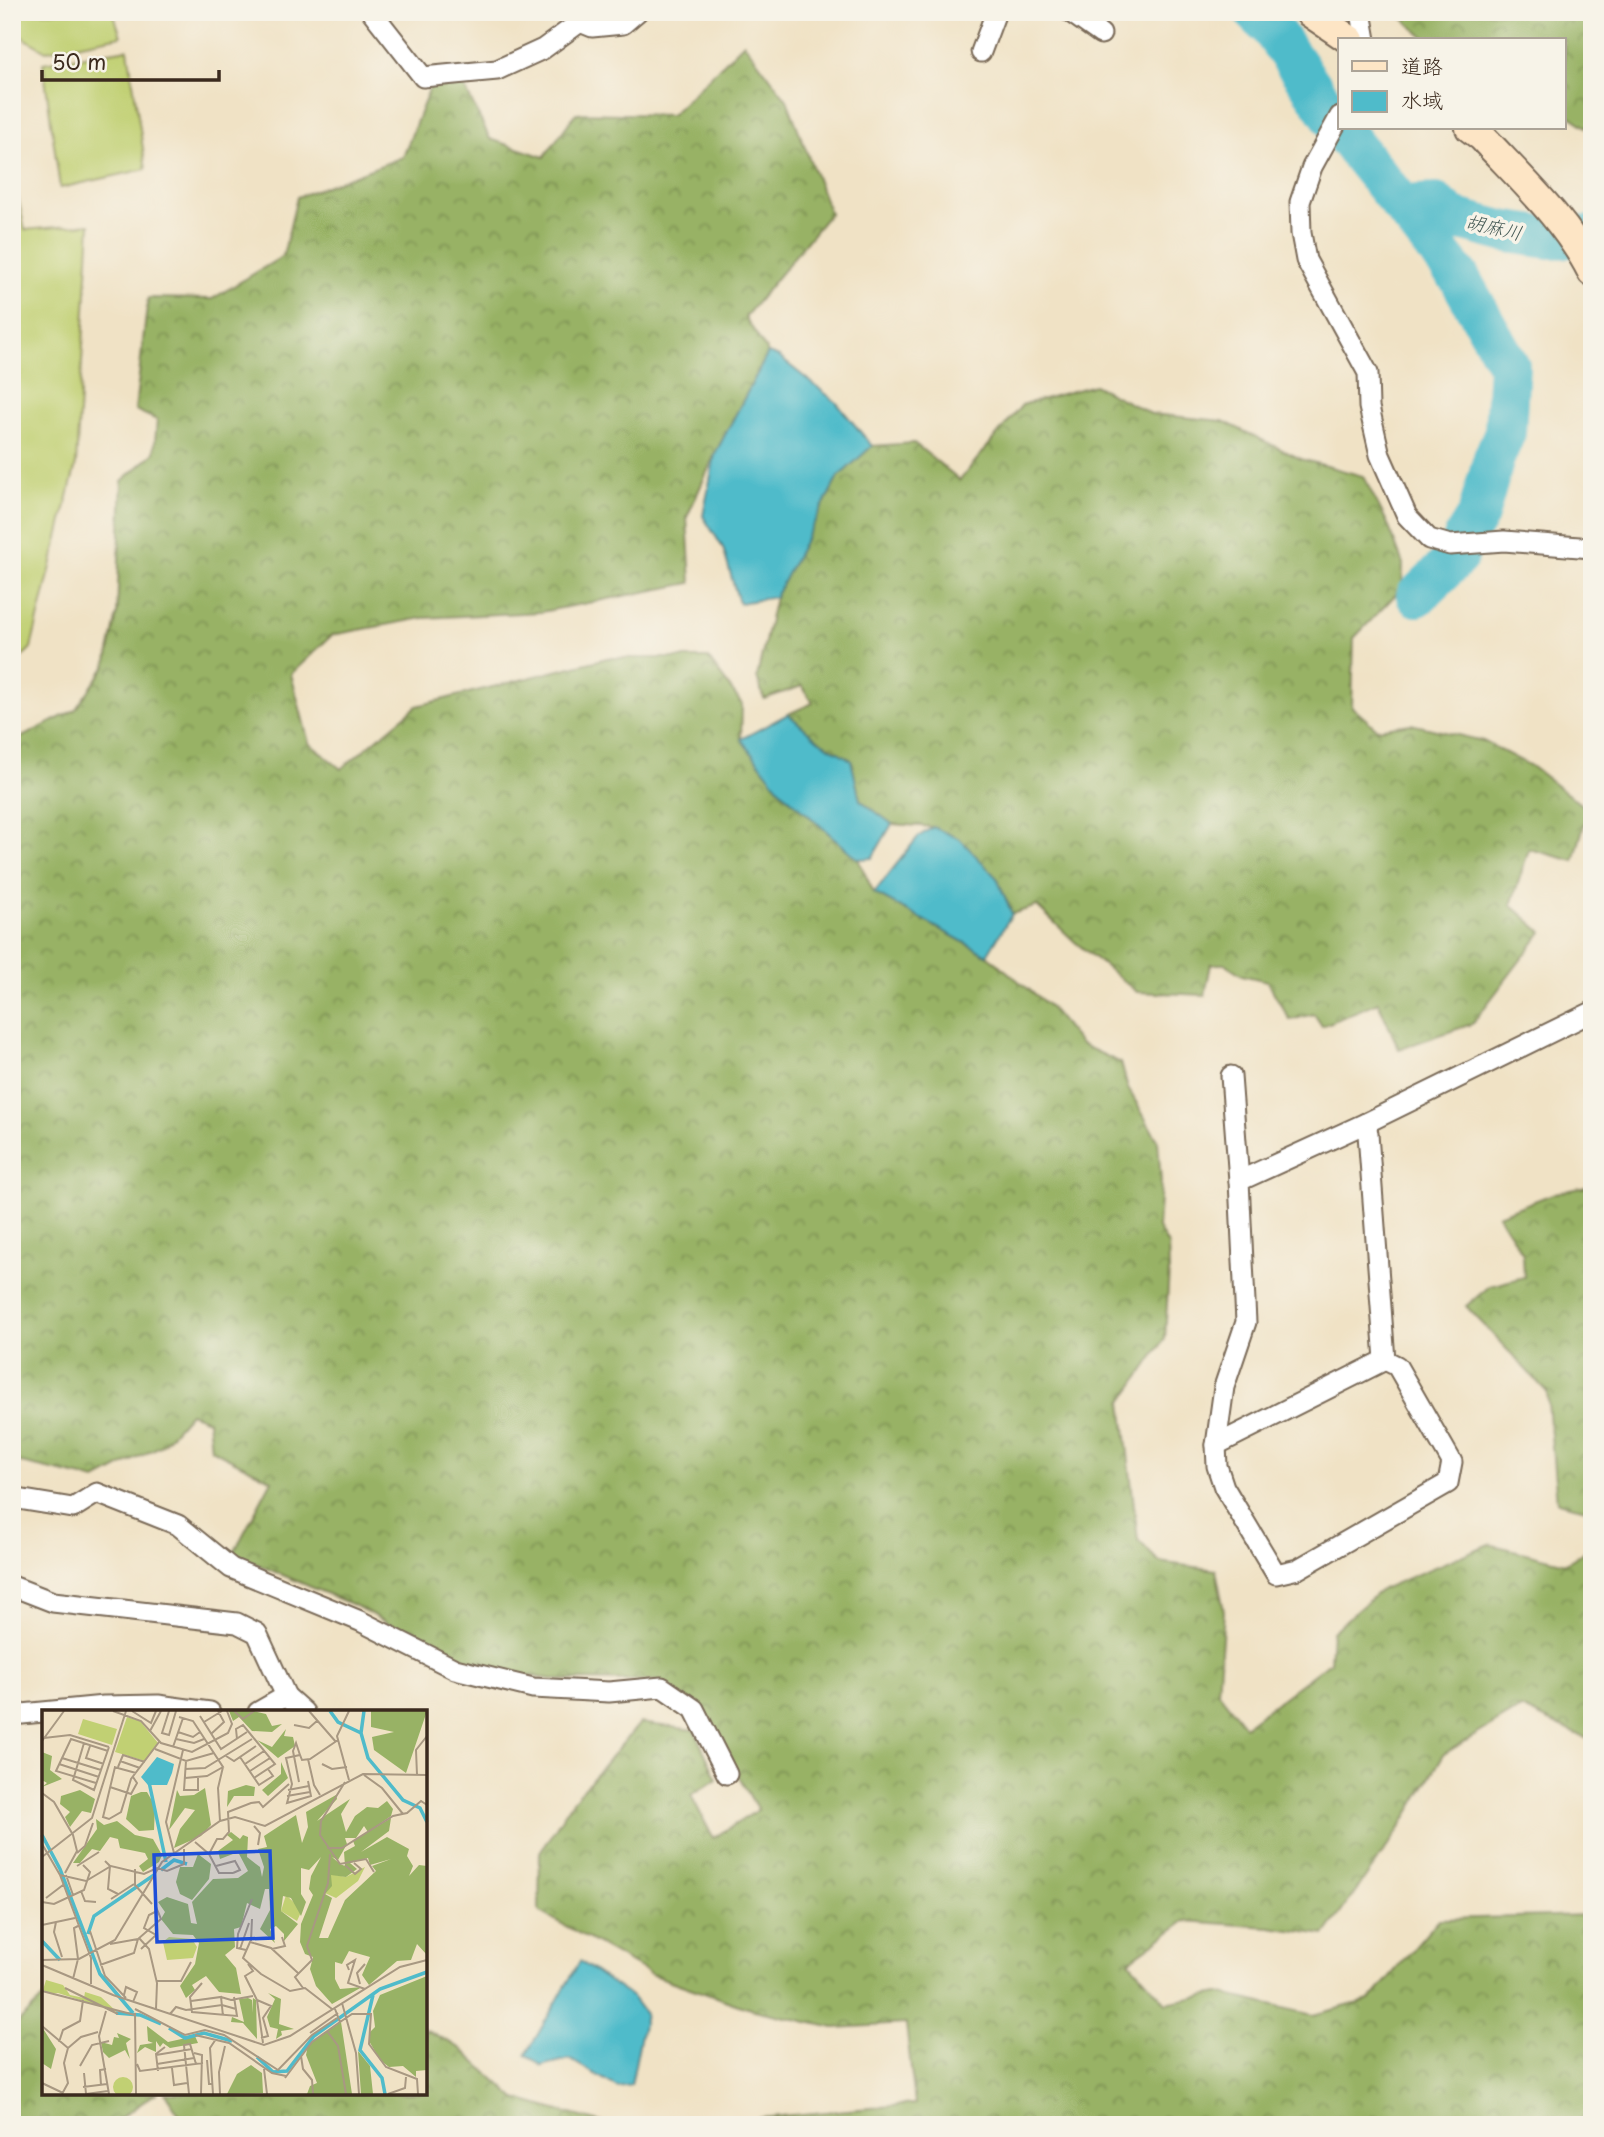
<svg xmlns="http://www.w3.org/2000/svg" width="1604" height="2137" font-family="'Playpen Sans','Klee One',sans-serif">
	<defs>
		<pattern id="forest-crowns" width="20" height="18" patternUnits="userSpaceOnUse" patternTransform="scale(1.75)"><rect width="20" height="18" fill="#98b265"/><path d="M2 6a3 3 0 1 1 6 0M12 15a3 3 0 1 1 6 0" fill="none" stroke="#7d9153"/></pattern>
	</defs>
	<rect width="100%" height="100%" fill="#f7f3e8"/>
	<filter id="ink" filterUnits="userSpaceOnUse"><feTurbulence type="fractalNoise" baseFrequency=".0143" numOctaves="2"/><feDisplacementMap in="SourceGraphic" scale="14" xChannelSelector="R" yChannelSelector="G"/><feConvolveMatrix kernelMatrix="1 2 1 2 8 2 1 2 1" color-interpolation-filters="sRGB"/></filter>
	<filter id="wash" filterUnits="userSpaceOnUse"><feTurbulence type="fractalNoise" baseFrequency=".00686" numOctaves="4" result="noise"/><feDisplacementMap in="SourceGraphic" scale="28" xChannelSelector="R" yChannelSelector="G"/><feGaussianBlur stdDeviation="1.57" result="paint"/><feColorMatrix in="noise" values="0 0 0 0 0 0 0 0 0 0 0 0 0 0 0 0 0 1.4 0 .05"/><feComposite in="paint" operator="in"/></filter>
	<g filter="url(#wash)">
		<rect width="100%" height="100%" fill="#f0e2c5"/>
		<g fill="url(#forest-crowns)" stroke="#6a6e42" stroke-width="2">
			<polygon points="1396,12 1592,12 1592,131 1564,112 1564,40 1427,40"/>
			<polygon points="744,43 787,100 830,213 745,317 768,353 715,454 687,517 691,583 541,612 423,618 332,635 291,674 309,743 341,769 417,706 607,658 708,658 742,704 741,739 781,791 858,859 874,893 987,955 1049,1006 1080,1044 1121,1063 1128,1088 1158,1141 1161,1182 1158,1228 1168,1245 1169,1269 1165,1339 1122,1402 1138,1540 1159,1562 1216,1570 1224,1611 1218,1692 1245,1726 1330,1662 1332,1632 1382,1589 1489,1544 1566,1563 1592,1547 1592,1741 1521,1708 1444,1754 1397,1833 1325,1935 1269,1927 1185,1921 1129,1961 1166,2003 1219,1993 1313,2015 1370,2000 1439,1919 1592,1915 1592,2125 746,2125 759,2118 915,2104 906,2024 834,2028 750,2009 653,1975 539,1911 540,1852 573,1801 640,1723 694,1730 717,1779 691,1795 713,1838 758,1810 698,1707 658,1681 557,1680 467,1667 358,1607 233,1554 272,1480 211,1449 208,1420 190,1413 162,1445 96,1480 12,1461 12,742 75,710 106,666 117,614 122,481 154,453 157,420 135,410 148,298 212,299 283,256 297,197 403,157 430,87 462,82 490,139 544,157 576,113 671,115"/>
			<polygon points="1094,385 1151,414 1223,421 1301,459 1363,476 1387,522 1403,564 1402,588 1354,638 1352,707 1377,729 1411,724 1483,741 1531,766 1588,810 1574,861 1529,849 1511,905 1542,932 1472,1024 1399,1049 1378,1002 1322,1026 1314,1014 1290,1020 1267,981 1242,975 1226,964 1211,964 1205,995 1137,992 1075,942 1037,906 1012,914 997,878 933,827 892,824 860,800 851,760 818,740 788,714 813,703 802,686 764,699 757,677 775,597 838,477 872,446 914,443 960,480 1022,405"/>
			<polygon points="1592,1186 1592,1512 1591,1510 1557,1502 1547,1392 1466,1306 1490,1286 1524,1277 1523,1254 1498,1215 1555,1193"/>
			<polygon points="44,1998 44,2093 156,2093 110,2125 12,2125 12,2028"/>
			<polygon points="425,2029 460,2048 516,2099 611,2125 186,2125 165,2093 425,2093"/>
		</g>
		<g fill="#c1d073" stroke="#7e7d48" stroke-width="2">
			<polygon points="12,12 113,12 121,36 46,51 12,31"/>
			<polygon points="128,49 146,169 60,188 43,63"/>
			<polygon points="12,171 25,230 90,224 76,464 31,648 12,667"/>
		</g>
		<g fill="#4fbbca" stroke="#457274" stroke-width="2">
			<polygon points="768,353 779,357 836,402 872,446 838,477 775,597 739,603 723,548 703,516 715,454"/>
			<polygon points="788,714 818,740 851,760 860,800 892,824 872,858 858,859 781,791 741,739"/>
			<polygon points="933,827 960,839 997,878 1012,914 987,955 874,893 918,837"/>
			<polygon points="580,1961 633,1998 645,2014 631,2085 617,2087 569,2059 542,2066 526,2055"/>
		</g>
		<g fill="none" stroke-linecap="round" stroke-linejoin="round">
			<g stroke="#4fbbca" stroke-width="42">
				<polyline points="1255,12 1271,28 1345,135 1459,277 1509,366 1505,432 1494,458 1478,515 1465,536 1458,556 1417,596"/>
				<polyline points="1402,206 1436,204 1453,218 1502,231 1549,238 1592,236"/>
			</g>
		</g>
	</g>
	<g filter="url(#ink)">
		<g fill="none" stroke-linecap="round" stroke-linejoin="round">
			<g stroke="#7a6a58" stroke-width="23">
				<g id="street">
					<polyline points="372,12 423,77 497,70 543,49 580,22 592,27 623,24 637,12"/>
					<polyline points="1070,12 1101,34"/>
					<polyline points="1361,12 1366,40"/>
					<polyline points="981,52 996,12"/>
					<polyline points="1340,116 1312,167 1300,202 1301,233 1306,260 1368,373 1369,407 1380,455 1407,516 1429,539 1450,545 1504,541 1592,548"/>
					<polyline points="1231,1076 1239,1181"/>
					<polyline points="1366,1123 1368,1134 1385,1360"/>
					<polyline points="1385,1360 1397,1366 1452,1462 1448,1483 1298,1569 1276,1574 1224,1487 1217,1466 1216,1445 1224,1387 1246,1322 1239,1181 1366,1123 1592,1012"/>
					<polyline points="1216,1445 1385,1360"/>
					<polyline points="12,1498 73,1508 97,1493 178,1525 231,1568 360,1621 455,1669 533,1688 609,1692 662,1687 694,1709 727,1774"/>
					<polyline points="12,1586 53,1602 237,1623 257,1633 286,1696"/>
					<polyline points="258,1712 286,1696 304,1712"/>
					<polyline points="12,1715 104,1706 158,1705 210,1712"/>
				</g>
			</g>
			<g stroke="#7a6a58" stroke-width="32">
				<g id="secondary">
					<polyline points="1309,12 1350,40"/>
					<path d="M1470,128L1482,137C1521,179 1566,220 1592,272"/>
				</g>
			</g>
			<use href="#street" stroke="#fff" stroke-width="19"/>
			<use href="#secondary" stroke="#fde5c5" stroke-width="28"/>
		</g>
	</g>
	<g text-anchor="middle" stroke-width="7" stroke-linejoin="round" paint-order="stroke">
		<g font-size="19" font-style="italic" fill="#415652" stroke="#f7f3e8">
			<text transform="translate(1494 227) rotate(13)" y="7">胡麻川</text>
		</g>
	</g>
	<g transform="translate(42 1710)">
		<rect width="385" height="385" fill="#f0e2c5"/>
		<path d="M85,7L98,11L116,33L103,51L73,42ZM323,157L316,171L294,188L283,183L289,176V164L304,167ZM244,185L260,200L255,211L239,201ZM4,270L21,275L28,285L42,288L43,282L59,287L75,302L16,283L9,284L1,280Z" fill="#c1d073"/>
		<path d="M187,1H211L224,4L230,16L240,14L230,22L210,21L197,7L191,11ZM329,1H385L364,63L332,40L330,27L352,22L329,17ZM244,19L242,26L251,27L253,36L236,48L215,30L230,37ZM0,42L10,46L8,60L20,69L0,77L5,73L0,70ZM239,52L246,68L226,86L220,80L239,64ZM204,75L213,77L212,86H192L185,97L186,81ZM163,78L169,115L159,126L132,138L138,119L153,100L143,98L127,120L135,80L138,86L152,85ZM38,80L53,89L49,103L40,101L28,117L23,107L28,102L18,94L19,86ZM99,82H105L113,96L112,120L97,121L84,109L89,86ZM294,85L295,89L275,111L308,89L299,104L304,122L313,106L325,97L336,98L345,91L351,99L349,106L326,122L322,116L314,128H303L305,134L296,150L290,147L298,154L303,156L302,142L313,136L311,131L349,108L347,121L319,142L345,127L367,139L365,146L371,156L367,166L377,155L385,156V245L375,234L369,250L355,251L327,275L320,265L328,247L307,241L300,254L293,252V269L298,279L320,277L290,294L274,276L268,259L271,247L263,244L258,232L259,214L271,185L267,179L269,166L279,147L267,160L259,158V184L264,192L259,206L249,188L241,186L239,201L256,214L242,231V224L234,216L228,219L233,233L218,219L228,200L227,179H223L218,199L205,193L199,217L192,219L193,237L183,245L194,258L199,284L177,282L164,266L150,275L153,280L144,288L138,276L153,254L157,233L151,225L131,224L119,209L123,202L116,192L125,187L146,194L149,213L155,214L150,192L171,169L196,168L206,161L196,142L178,149L176,141L191,130L185,125L189,122L198,129L201,125L206,127L205,147L218,157L220,167L222,157L216,139L225,137L222,126L254,105L260,133L266,117L264,102ZM326,148L328,155L349,149L330,156L334,161L303,190L286,228H277L290,188L283,184L290,176L289,165L304,167L315,159L308,153ZM54,109L62,115L75,111L93,125L111,129L120,145L117,152L101,162L97,156L106,149L103,143L78,138L76,129L68,127L58,141L50,139L38,153H31L55,119ZM156,144L169,154L167,169L150,190L138,184L134,172L138,157H151ZM385,266V360L374,361V367L361,356L347,357L338,350L327,331L328,322L333,317L331,301L338,285ZM226,283L239,289L237,314L252,319L239,321L240,325L234,329L236,319L228,317L225,307L233,289ZM206,288L210,290V303L211,288L214,290L215,329L201,313L189,312L190,307L202,312L197,289ZM299,312L310,384H265L268,376L275,373L264,345L266,335ZM105,316L126,332L153,326L156,333L128,338L121,333L118,337L114,331V342L103,337L95,343L98,335L111,333L106,331ZM0,317L14,339L9,359L0,353ZM75,323L89,329L84,333L88,349L83,340L67,348L61,342L59,332L70,335L72,327L77,328ZM316,341L328,356L331,384H319ZM209,355L220,363L221,383L185,384L195,364Z" fill="#98b265" fill-rule="evenodd"/>
		<path d="M41,9L75,19L70,35L36,24ZM127,227L150,229L155,237L151,248L125,250L121,232ZM71 377a10 10 0 1 1 20 0a10 10 0 1 1-20 0Z" fill="#c1d073"/>
		<path d="M115,47L132,54L130,63L125,75H106L99,67Z" fill="#4fbbca"/>
		<path fill="none" stroke="#4fbbca" stroke-width="3.5" d="M288,1L296,12L319,23L326,48L361,90L378,98L385,112M319,23L322,1M107,72L124,152M0,125L18,159L58,264L91,303M119,160L132,150L145,154M46,224L52,206L112,165M0,231L18,250M331,285L318,340L340,368L343,384M74,303L98,305L119,314M127,318L143,328L162,323L190,331M215,347L231,362L245,361L272,326L338,279L385,262"/>
		<path fill="none" stroke="#a89882" stroke-width="2" d="M71,1L99,11L119,33L150,42L186,23L190,14L185,1M90,1L109,13L114,1M127,1L120,23L127,25L134,1M192,1L201,9L212,1M267,1L294,32M307,1L295,26L307,70M158,6L179,39L205,22M137,7L151,11L181,57L165,66L143,68M162,12L180,1M252,15L267,18L276,10M108,21L119,1M136,22L151,27L158,22M169,24L182,12L176,1M2,28L28,25L67,37M134,29L152,33L162,29M195,29L194,19L201,15L233,54L212,68M0,31L22,1M42,33L31,70L52,80L67,37M48,36L44,48L62,54M131,37L141,8M113,39L144,51L172,43M184,46L192,51L214,36M198,47L217,75L231,66L226,59M20,48L59,60M266,49L272,75L278,85M78,51L98,58M144,51L142,80H156V68M17,54L57,67M203,54L222,41M280,54L290,59L305,57M72,57L94,63M73,57L61,107L67,109L79,102L89,69L117,32M76,57L81,45L103,52M143,59L163,58L210,29M208,61L228,48M322,65L340,78L361,104M375,65L374,40L385,26M266,71L269,86L245,93L250,74L244,48L258,45L260,50L268,49L296,30M257,72L251,41L254,33L258,45M303,72L279,111L278,125L298,154L324,149L332,162M54,73L14,61L29,29L66,41M68,77L89,84L95,73L91,67M246,80L267,76M0,83L12,92L31,125L35,141L23,163M245,86L268,82M178,111L176,78L181,57M212,116L218,123L216,135M153,132L167,144L177,163H191M0,134L18,165L49,248V274M285,138H300L351,106L365,103L379,91L385,95M35,143L43,136L51,113M132,143L124,112L141,40M167,144L175,129H181L187,122L186,102L209,93L217,92L221,97L247,74M0,147L50,108L84,1M63,151L68,156L66,179L76,184M303,155L313,164L319,159L312,153M35,156L57,142M174,156L193,151L198,160L191,163M93,159V175L110,194M18,165L44,171L69,156L102,164L115,158L125,161L142,154V139M24,165L31,185M39,181L43,191L54,192M4,188L21,175M69,189L92,174M0,192L12,194L42,180L48,162L41,155M14,212L12,222L20,247M0,215L33,208M48,221L63,266L84,288M97,228L107,239L115,273L114,299M209,231L210,209M68,234L96,229M99,239L114,225L102,218L107,205L115,201M198,239L207,213M230,239L243,236L240,227M204,240L195,238L196,224L210,189M0,250L37,249L73,230L120,152L178,111L193,107L223,116L321,64L385,65M206,254L211,261L203,266L215,290L221,333M0,255L71,285L222,335L248,326L358,257L385,250M58,255L92,243L96,229L119,209L114,197M307,260L305,255L313,250L306,273L323,279M256,263L229,238L208,232L201,248L219,264L248,281L263,278L290,299M31,269L36,249L32,218L36,216M114,271H139L149,252M160,273L148,287L150,302L195,306L192,287M318,274L315,263L323,254M23,278L76,304M261,278L253,267L270,250L265,236L286,173L288,144M0,281L93,305M82,285L84,277L95,282L91,292M179,287L189,290L211,286M215,290L229,296L221,308L226,326L219,328M149,291L179,287L181,306M300,293L314,343L317,384M93,299L143,325L163,320L182,325L236,360L270,325L295,308M293,299L298,312L310,304H329L327,334L344,357L375,369L376,384M64,301L57,326L67,384M93,303L94,384M128,304L134,297L144,300L180,295L194,299M0,316L26,338M285,321L296,336L304,384M268,323L296,303M153,325L187,333L230,363L244,366M17,332L21,320L38,311L41,290M152,343L160,345L159,384M114,345L150,339M259,346L261,359L270,370L271,384M165,350L167,374H171M95,354L98,361L161,353M115,354L152,348M38,356L50,335L67,331M130,358L132,375L145,373M222,359L225,384M116,361L114,344L123,337M42,363L44,384M243,368L270,332L298,312M0,373L21,383M59,375L58,360L64,359M41,377L65,374M20,384L26,373L22,353L26,338L39,327L56,322M44,384L66,381M147,384L142,335L148,334L154,354M171,384L168,338L174,329M178,384L177,362L183,336M346,384L363,378L364,367"/>
		<path fill="#1d4ed8" fill-opacity="0.15" stroke="#1d4ed8" stroke-width="3.5" d="M228,141L231,228L115,232L112,145Z"/>
		<rect width="385" height="385" fill="none" stroke="#3b2a1e" stroke-width="3.5"/>
	</g>
	<rect width="1604" height="2137" fill="none" stroke="#f7f3e8" stroke-width="42"/>
	<rect x="1338" y="38" width="228" height="91" fill="#f7f3e8" stroke="#aca397" stroke-width="2"/>
	<rect x="1352" y="61" width="35" height="10" fill="#fde5c5" stroke="#aca397" stroke-width="2"/>
	<text x="1401" y="74" font-size="21" fill="#3b2a1e">道路</text>
	<rect x="1352" y="91" width="35" height="21" fill="#4fbbca" stroke="#aca397" stroke-width="2"/>
	<text x="1401" y="108" font-size="21" fill="#3b2a1e">水域</text>
	<path d="M42 70v10h177v-10" fill="none" stroke="#3b2a1e" stroke-width="3.5"/>
	<text x="52" y="70" font-size="21" fill="#3b2a1e" stroke="#f7f3e8" stroke-width="5" paint-order="stroke">50 m</text>
</svg>
